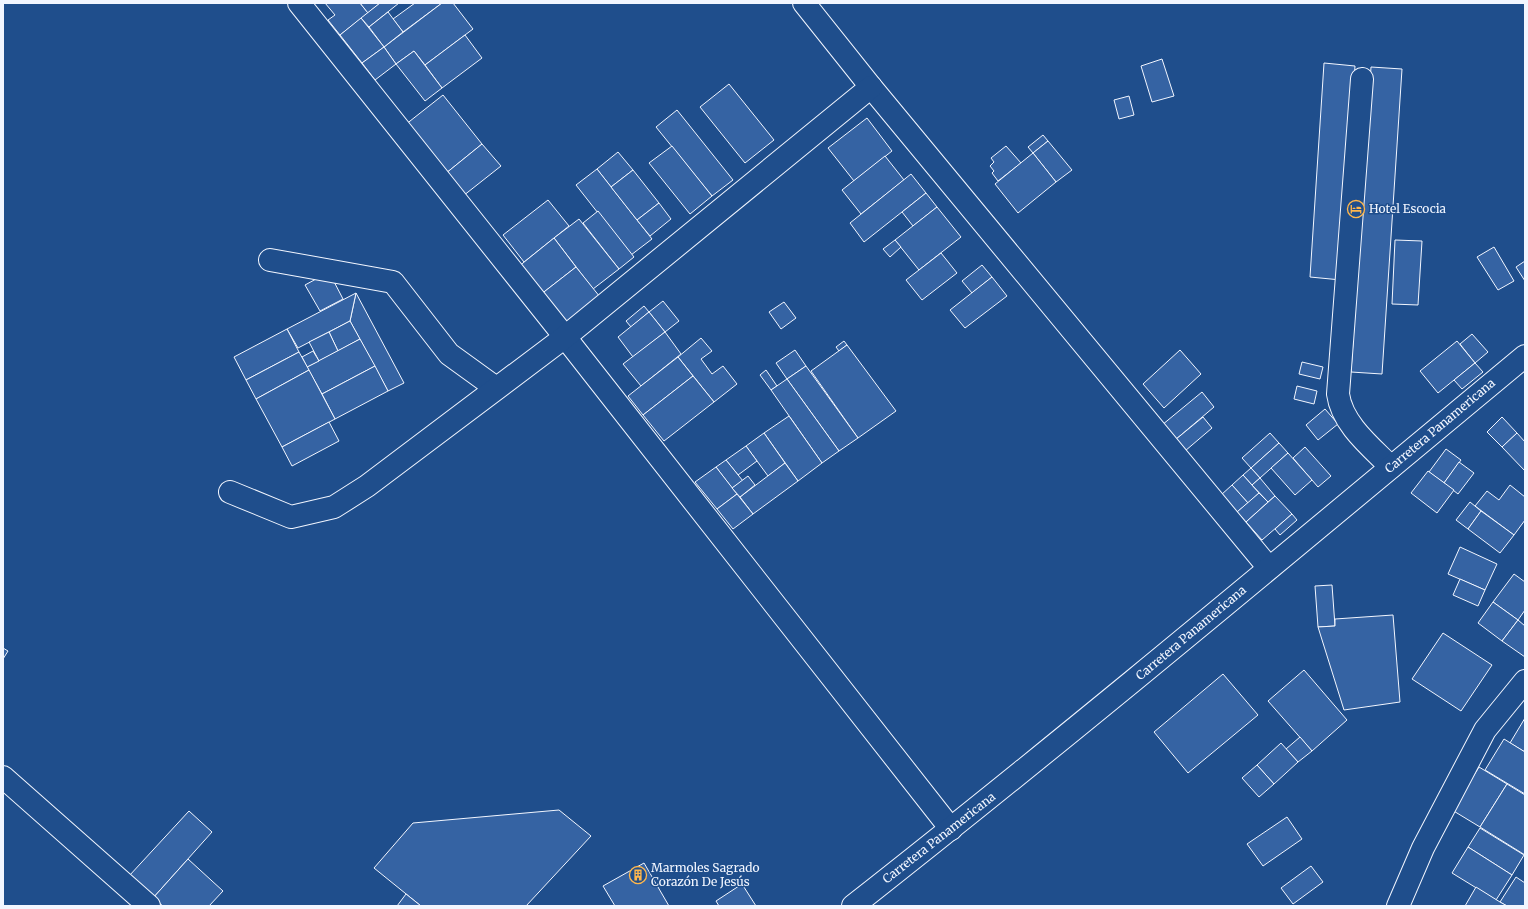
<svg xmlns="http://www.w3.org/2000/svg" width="1528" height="909" font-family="Merriweather,serif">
	<rect width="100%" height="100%" fill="#1f4e8c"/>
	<g fill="#3563a3" stroke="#f2f6ff">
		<polygon points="325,3 360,3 368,13 340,35 328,20 335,15"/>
		<polygon points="360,3 380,3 368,13"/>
		<polygon points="380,3 399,3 369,27 361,18"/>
		<polygon points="415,3 442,3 403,32 393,19"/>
		<polygon points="442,3 453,3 473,29 425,65 414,51 396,64 384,47"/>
		<polygon points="388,12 403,32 384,47 369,27"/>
		<polygon points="361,18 384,47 362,63 340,35"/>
		<polygon points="465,35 482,58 442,88 425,65"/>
		<polygon points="384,47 396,64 375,80 362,63"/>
		<polygon points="414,51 442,88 425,101 396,64"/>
		<polygon points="1162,59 1174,96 1152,102 1141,66"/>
		<polygon points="1324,63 1355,66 1341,280 1310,277"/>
		<polygon points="1371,67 1402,69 1382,374 1351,372"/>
		<polygon points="729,84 774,140 745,163 700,107"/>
		<polygon points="443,95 482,144 445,174 405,125"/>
		<polygon points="1129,96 1134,115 1119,119 1114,100"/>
		<polygon points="677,110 733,180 712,196 656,127"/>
		<polygon points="867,118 892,151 854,181 828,148"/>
		<polygon points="1043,135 1048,141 1033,153 1028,147"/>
		<polygon points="1048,141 1072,170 1056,182 1033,153"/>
		<polygon points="482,144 501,166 463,196 445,174"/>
		<polygon points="672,146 712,196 690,214 649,163"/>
		<polygon points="1006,146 1021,163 998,181 992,173 994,171 990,166 994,162 991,158"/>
		<polygon points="618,152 633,170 611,187 597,169"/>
		<polygon points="1033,153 1056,182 1018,213 995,184"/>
		<polygon points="885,156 904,180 861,214 842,190"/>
		<polygon points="597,169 652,239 631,255 576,185"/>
		<polygon points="633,170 659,203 637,220 611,187"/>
		<polygon points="911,174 926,193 864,242 850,223"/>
		<polygon points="926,193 937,207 913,226 902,212"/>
		<polygon points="548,200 569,226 524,262 503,235"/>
		<polygon points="659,203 671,219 650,236 637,220"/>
		<polygon points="937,207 961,237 919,270 895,240"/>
		<polygon points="598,211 634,257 619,269 583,223"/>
		<polygon points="579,219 619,269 593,289 554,238"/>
		<polygon points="554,238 576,267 540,295 518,267"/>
		<polygon points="895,240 901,247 890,257 883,249"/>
		<polygon points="1395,240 1422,241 1418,305 1392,304"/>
		<polygon points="1494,247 1514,281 1498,290 1477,257"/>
		<polygon points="941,253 957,273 922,300 906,280"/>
		<polygon points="1525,261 1525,281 1516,267"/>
		<polygon points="982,265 992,277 972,293 962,281"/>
		<polygon points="576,267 600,297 564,325 540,295"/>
		<polygon points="329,272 343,299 320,311 305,285"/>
		<polygon points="992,277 1007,296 965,328 950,310"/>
		<polygon points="356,293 404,383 388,391 350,321"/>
		<polygon points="356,293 350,321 298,348 287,329"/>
		<polygon points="663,301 679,321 665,332 649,312"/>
		<polygon points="784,302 796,318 781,329 769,312"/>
		<polygon points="644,306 649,312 631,327 626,321"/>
		<polygon points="649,312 665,332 633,357 618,337"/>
		<polygon points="350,321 360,339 338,351 329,332"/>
		<polygon points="287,329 299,352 246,380 234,357"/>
		<polygon points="329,332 338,351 319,361 309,342"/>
		<polygon points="665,332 681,354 641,386 623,364"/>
		<polygon points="1472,334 1488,352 1475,363 1460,344"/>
		<polygon points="701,338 712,351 701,359 712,374 723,366 737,384 714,402 678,357"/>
		<polygon points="360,339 375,366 322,394 307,367"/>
		<polygon points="844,341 847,345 839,351 836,347"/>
		<polygon points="1457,341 1475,363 1438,393 1420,371"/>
		<polygon points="847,345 896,411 858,438 811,371"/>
		<polygon points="795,350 806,366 787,379 776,363"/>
		<polygon points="1180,350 1201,374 1164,408 1143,384"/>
		<polygon points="313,351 319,361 307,367 302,357"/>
		<polygon points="299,352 309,370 256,399 246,380"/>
		<polygon points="678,357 693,376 643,415 628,396"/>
		<polygon points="1302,362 1323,367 1320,379 1299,374"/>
		<polygon points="1475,363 1483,372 1462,389 1454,380"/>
		<polygon points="375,366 388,391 335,419 322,394"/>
		<polygon points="806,366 858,438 839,451 787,379"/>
		<polygon points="309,370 335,419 282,447 256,399"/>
		<polygon points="766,370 777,386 771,390 760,375"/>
		<polygon points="693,376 714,402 664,441 643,415"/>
		<polygon points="787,379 839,451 822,463 771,390"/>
		<polygon points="1297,386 1317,391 1314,404 1294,399"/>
		<polygon points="1202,392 1214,407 1175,440 1162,425"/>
		<polygon points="1325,409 1338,424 1318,440 1306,425"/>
		<polygon points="789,416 822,463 798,481 764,433"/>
		<polygon points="1203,417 1212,428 1185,451 1175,440"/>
		<polygon points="1502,417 1517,433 1502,447 1487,432"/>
		<polygon points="329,422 339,441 292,466 282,447"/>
		<polygon points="764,433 785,463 768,476 746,446"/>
		<polygon points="1270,433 1279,443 1251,468 1242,458"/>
		<polygon points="1517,433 1525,442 1525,471 1502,447"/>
		<polygon points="1279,443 1288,453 1260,478 1251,468"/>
		<polygon points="746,446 757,461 738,475 726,460"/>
		<polygon points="1305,447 1331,476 1318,487 1293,458"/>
		<polygon points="1446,449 1461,460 1444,483 1429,472"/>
		<polygon points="1288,453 1312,480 1295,495 1271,468"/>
		<polygon points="726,460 743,481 732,488 716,467"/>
		<polygon points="1459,462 1474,473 1458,494 1444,483"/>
		<polygon points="785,463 798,481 753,514 740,497"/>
		<polygon points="716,467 737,494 717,509 695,482"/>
		<polygon points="1251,468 1260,478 1252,485 1243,475"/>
		<polygon points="1428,471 1454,490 1437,513 1411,493"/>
		<polygon points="1243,475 1259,493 1248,503 1232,485"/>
		<polygon points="748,476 755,485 740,497 732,488"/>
		<polygon points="1260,478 1275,496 1268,502 1252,485"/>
		<polygon points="1232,485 1248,503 1237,512 1221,495"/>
		<polygon points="1510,485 1525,497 1525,520 1514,535 1475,506 1487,491 1499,500"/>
		<polygon points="1259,493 1268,502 1246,522 1237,512"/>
		<polygon points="737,494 753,514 733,529 717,509"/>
		<polygon points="1275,496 1292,514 1262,540 1246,522"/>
		<polygon points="1470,502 1481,511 1468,529 1456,520"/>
		<polygon points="1481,511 1514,535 1500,553 1468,529"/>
		<polygon points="1292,514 1297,520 1280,535 1275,529"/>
		<polygon points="1460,547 1497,564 1485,590 1448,574"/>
		<polygon points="1514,574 1525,582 1525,610 1518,620 1493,602"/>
		<polygon points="1460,579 1485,590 1478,606 1453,595"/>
		<polygon points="1332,585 1335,626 1318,627 1315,586"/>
		<polygon points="1493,602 1518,620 1502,641 1478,623"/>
		<polygon points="1393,615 1400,702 1344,710 1318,627 1335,626 1335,619"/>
		<polygon points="1518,620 1525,626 1525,657 1502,641"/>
		<polygon points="1443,633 1492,665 1461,711 1412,679"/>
		<polygon points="3,648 8,651 3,659"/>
		<polygon points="1304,670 1347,720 1312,751 1268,701"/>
		<polygon points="1223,674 1258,715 1188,773 1154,732"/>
		<polygon points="1525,718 1525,752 1510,743"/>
		<polygon points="1300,737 1312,751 1298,762 1286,749"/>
		<polygon points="1504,739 1525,752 1525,794 1485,770"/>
		<polygon points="1281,743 1298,762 1274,784 1257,765"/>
		<polygon points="1257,765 1274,784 1259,797 1242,778"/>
		<polygon points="1479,767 1507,784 1480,827 1452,810"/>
		<polygon points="1507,784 1525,795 1525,855 1480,827"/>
		<polygon points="559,810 591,836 526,906 421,906 374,868 413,823"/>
		<polygon points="189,811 212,832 153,898 129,876"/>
		<polygon points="1287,817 1302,839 1263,866 1247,844"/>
		<polygon points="1480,828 1524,855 1512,875 1468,847"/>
		<polygon points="1468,847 1512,875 1496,900 1452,873"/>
		<polygon points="188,859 223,891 209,906 163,906 153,898"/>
		<polygon points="644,863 669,906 615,906 603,886"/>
		<polygon points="1311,866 1323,882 1293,904 1281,888"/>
		<polygon points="1516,877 1525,883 1525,906 1507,906 1500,902"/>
		<polygon points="742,884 756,906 719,906 716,901"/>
		<polygon points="1476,887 1500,902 1507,906 1465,906"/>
		<polygon points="406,894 421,906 397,906"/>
	</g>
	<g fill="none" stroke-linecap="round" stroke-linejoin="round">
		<g stroke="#f2f6ff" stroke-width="24">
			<g id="minor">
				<polyline points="299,3 565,337 951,829"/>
				<polyline points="804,3 871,87 1269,568"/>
				<path d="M1362,79L1338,394C1342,424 1371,447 1391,467"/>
				<polyline points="270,260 393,282 449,354 496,388"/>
				<polyline points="230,492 291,517 334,507 367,486 565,337 871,87"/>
				<polyline points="3,777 149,906"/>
				<polyline points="1398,906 1423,848 1485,730 1525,681"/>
			</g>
		</g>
		<g stroke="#f2f6ff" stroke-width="24">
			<path id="highway" d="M853,906C1081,727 1302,541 1525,356"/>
		</g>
		<use href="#minor" stroke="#1f4e8c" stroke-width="22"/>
		<use href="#highway" stroke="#1f4e8c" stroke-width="22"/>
	</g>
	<defs>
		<g id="hotel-ring" transform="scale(0.9)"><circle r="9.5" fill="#1f4e8c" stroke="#ffb74d" stroke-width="1.5"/><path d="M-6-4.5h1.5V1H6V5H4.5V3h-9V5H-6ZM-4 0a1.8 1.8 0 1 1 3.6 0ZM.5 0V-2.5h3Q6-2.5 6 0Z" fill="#ffb74d"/></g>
		<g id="building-ring" transform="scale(0.9)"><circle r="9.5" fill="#1f4e8c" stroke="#ffb74d" stroke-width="1.5"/><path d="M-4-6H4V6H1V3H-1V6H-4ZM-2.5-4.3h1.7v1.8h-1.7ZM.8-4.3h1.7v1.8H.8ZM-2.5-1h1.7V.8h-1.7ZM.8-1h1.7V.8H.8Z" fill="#ffb74d"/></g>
	</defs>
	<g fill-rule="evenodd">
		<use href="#hotel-ring" x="1356" y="209"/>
		<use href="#building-ring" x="638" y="875"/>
	</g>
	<g text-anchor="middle" stroke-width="3" stroke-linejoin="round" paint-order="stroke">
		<g font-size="12" fill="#f2f6ff" stroke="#1f4e8c" text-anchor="start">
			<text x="1369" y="213">Hotel Escocia</text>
			<text x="651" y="872">Marmoles Sagrado<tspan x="651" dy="14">Corazón De Jesús</tspan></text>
		</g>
		<g font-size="12" fill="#f2f6ff" stroke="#1f4e8c">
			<text transform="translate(1440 426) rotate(-40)" y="4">Carretera Panamericana</text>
			<text transform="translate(1191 633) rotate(-40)" y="4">Carretera Panamericana</text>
			<text transform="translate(939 838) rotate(-38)" y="4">Carretera Panamericana</text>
		</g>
	</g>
	<rect width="1528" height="909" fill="none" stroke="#f2f6ff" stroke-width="8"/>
</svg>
